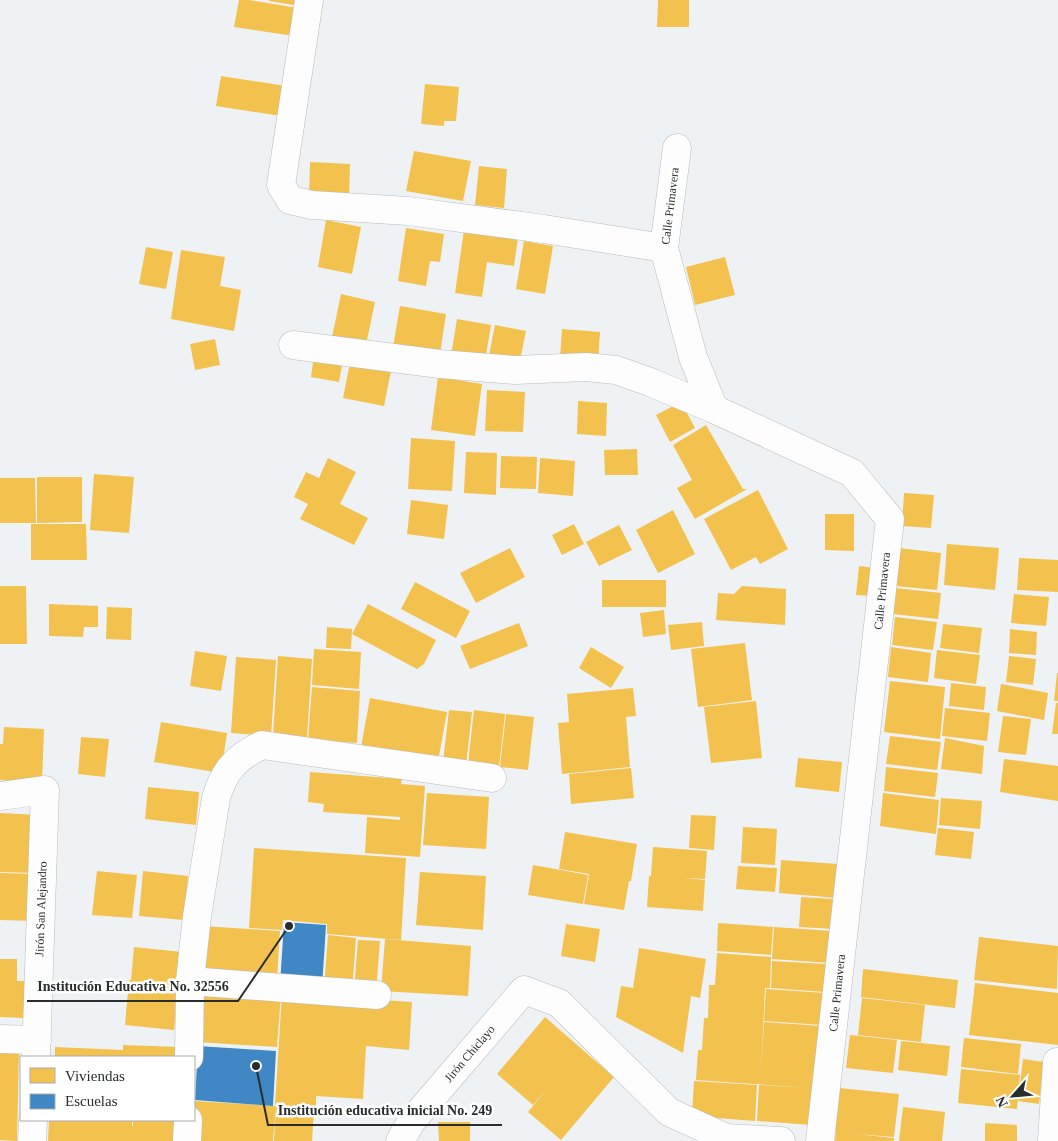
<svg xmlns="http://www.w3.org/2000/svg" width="1058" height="1141" font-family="'Times New Roman',serif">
	<rect width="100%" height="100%" fill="#eff2f4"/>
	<g fill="#f2c14e">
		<polygon points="239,0 249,0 298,8 294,36 234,27"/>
		<polygon points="269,0 301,0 300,6 269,1"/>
		<polygon points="658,0 689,0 689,27 657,27"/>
		<polygon points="221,76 286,86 281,116 216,106"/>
		<polygon points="425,84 459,87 456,121 444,121 444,126 421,124"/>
		<polygon points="414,151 471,161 463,201 406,191"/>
		<polygon points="310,162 350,164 349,198 309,196"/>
		<polygon points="479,166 507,169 504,208 475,205"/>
		<polygon points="326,220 361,227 352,274 318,267"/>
		<polygon points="406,228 444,234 440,262 430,261 426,286 398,281"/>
		<polygon points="464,230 518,238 514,266 487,262 482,297 455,293"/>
		<polygon points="524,241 553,246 545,294 516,289"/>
		<polygon points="146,247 173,252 166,289 139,284"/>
		<polygon points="181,250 225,257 220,286 241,290 234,331 171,319"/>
		<polygon points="725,257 735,295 695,305 686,267"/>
		<polygon points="341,294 375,302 366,345 332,337"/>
		<polygon points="400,306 446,314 440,354 393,347"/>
		<polygon points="457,319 491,325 485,361 451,355"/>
		<polygon points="495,325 526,331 519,366 488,360"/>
		<polygon points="562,329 600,332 598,362 560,358"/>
		<polygon points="215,339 220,365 195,370 190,344"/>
		<polygon points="314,355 343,360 339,382 311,377"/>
		<polygon points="350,363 391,371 384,406 343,398"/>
		<polygon points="438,377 482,384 475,436 431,430"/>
		<polygon points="487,390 525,392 523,432 485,431"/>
		<polygon points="578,401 607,403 606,436 577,434"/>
		<polygon points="681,402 695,428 670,442 656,415"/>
		<polygon points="706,425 743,489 747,489 695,519 677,488 692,480 673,445"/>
		<polygon points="411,438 455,441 452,491 408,489"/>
		<polygon points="637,449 638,475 605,475 604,450"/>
		<polygon points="466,452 497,453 496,495 464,493"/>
		<polygon points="501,456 537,457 536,489 500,488"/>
		<polygon points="328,458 356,472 340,504 368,518 354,545 300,519 308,504 294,497 306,472 319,478"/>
		<polygon points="540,458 575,461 573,496 538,493"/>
		<polygon points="94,474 134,477 129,533 90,530"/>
		<polygon points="37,477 82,477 82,522 37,523"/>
		<polygon points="0,478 35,478 36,523 0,523"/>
		<polygon points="758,490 788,549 760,564 756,557 731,570 704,519"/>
		<polygon points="904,493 934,495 931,528 902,526"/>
		<polygon points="411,500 448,505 444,539 407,534"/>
		<polygon points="673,510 695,554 658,573 636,530"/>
		<polygon points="825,514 854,514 854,551 825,550"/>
		<polygon points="31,524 86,524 87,560 31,560"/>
		<polygon points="574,524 584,544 562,555 552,535"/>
		<polygon points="619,525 632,550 599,566 586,542"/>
		<polygon points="947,544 999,548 995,590 944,585"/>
		<polygon points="510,548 525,577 476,603 460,573"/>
		<polygon points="899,548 941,553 937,590 895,586"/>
		<polygon points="1019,558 1058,560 1058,592 1017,590"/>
		<polygon points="859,566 876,568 874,596 856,595"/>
		<rect x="602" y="580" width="64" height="27"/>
		<polygon points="415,582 470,611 456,638 401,609"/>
		<polygon points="0,586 26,586 27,644 0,644"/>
		<polygon points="742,586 786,589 785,625 716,620 718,593 734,594"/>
		<polygon points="896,588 941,593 938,619 893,614"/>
		<polygon points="1014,594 1049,597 1046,626 1011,623"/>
		<polygon points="49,604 98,606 98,627 84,627 83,637 49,636"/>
		<polygon points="368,604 436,640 424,664 417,669 352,634"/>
		<polygon points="107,607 132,608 131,640 106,639"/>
		<polygon points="664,610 666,634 643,637 640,613"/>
		<polygon points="895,617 937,622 933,650 892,645"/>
		<polygon points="702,622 704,646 671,650 668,625"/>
		<polygon points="519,623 528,646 470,669 460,646"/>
		<polygon points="943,624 982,628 979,653 940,648"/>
		<polygon points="327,627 352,629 351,649 326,648"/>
		<polygon points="1010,629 1037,632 1036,655 1009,653"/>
		<polygon points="745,643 752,700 698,707 691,649"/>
		<polygon points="591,647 624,667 611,688 579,668"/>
		<polygon points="891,647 931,653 928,682 888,677"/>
		<polygon points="314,649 361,652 359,689 312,685"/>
		<polygon points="937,650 980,655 976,684 934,678"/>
		<polygon points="195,651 227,656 221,691 190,686"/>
		<polygon points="278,656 312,659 307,738 273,736"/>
		<polygon points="1009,656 1036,659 1033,685 1006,682"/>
		<polygon points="236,657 276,660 271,736 231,733"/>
		<polygon points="1057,673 1058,673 1058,701 1054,701"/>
		<polygon points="890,681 945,687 940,739 884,732"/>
		<polygon points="951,683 986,687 984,710 949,706"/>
		<polygon points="1001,684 1048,693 1044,720 997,711"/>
		<polygon points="312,687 360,691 357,743 308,740"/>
		<polygon points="633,688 636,716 626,717 630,767 562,774 558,723 569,722 567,694"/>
		<polygon points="370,698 447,712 438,761 361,747"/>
		<polygon points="756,701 762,758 711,763 704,707"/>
		<polygon points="1056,703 1058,703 1058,734 1052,734"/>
		<polygon points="945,708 990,713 987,741 942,736"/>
		<polygon points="449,710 472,712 466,765 443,762"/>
		<polygon points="474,710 505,714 499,768 468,764"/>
		<polygon points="506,714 534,717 528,770 500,767"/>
		<polygon points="1003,716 1031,719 1026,755 998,752"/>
		<polygon points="161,722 227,733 221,773 154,762"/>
		<polygon points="4,727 44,729 42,783 0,780 0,744 3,744"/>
		<polygon points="890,736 941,742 937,770 886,764"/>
		<polygon points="81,737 109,739 105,777 78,774"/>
		<polygon points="945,738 984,746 982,774 941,769"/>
		<polygon points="798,758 842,762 839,792 795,787"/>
		<polygon points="1004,759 1058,766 1058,801 1000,792"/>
		<polygon points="886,767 938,773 935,797 884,791"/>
		<polygon points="631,768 634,798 571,804 569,774"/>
		<polygon points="310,772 402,779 401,784 425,786 420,857 365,853 367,817 400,820 400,817 323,812 324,804 308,802"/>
		<polygon points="148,787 199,792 196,825 145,819"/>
		<polygon points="427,793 489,797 486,849 423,845"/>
		<polygon points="883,793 939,800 936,834 880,826"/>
		<polygon points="941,798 982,801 980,829 939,825"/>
		<polygon points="0,813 38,815 36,873 0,872"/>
		<polygon points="691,815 716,816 714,850 689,848"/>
		<polygon points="743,827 777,829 775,865 741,863"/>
		<polygon points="938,828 974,832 971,859 935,855"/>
		<polygon points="565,832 637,844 631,881 629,881 624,910 584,904 589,874 559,869"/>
		<polygon points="653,847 707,851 705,879 684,878 705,880 703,911 647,907 649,876 651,876"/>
		<polygon points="254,848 406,858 401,940 327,934 327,924 283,920 282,930 249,928"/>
		<polygon points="781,860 838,864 837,898 779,893"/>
		<polygon points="533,865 588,875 583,904 528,895"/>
		<polygon points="738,866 777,868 775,892 736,889"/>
		<polygon points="97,871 137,875 132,918 92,915"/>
		<polygon points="143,871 188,876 184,920 139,916"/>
		<polygon points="420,872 486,876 483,930 416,925"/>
		<polygon points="0,873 36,874 34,921 0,920"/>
		<polygon points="801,897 835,899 834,929 799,927"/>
		<polygon points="718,923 773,927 771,955 717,951"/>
		<polygon points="566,924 600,929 595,962 561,956"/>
		<polygon points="203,926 280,931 277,980 200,974"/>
		<polygon points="774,927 832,931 830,963 772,959"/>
		<polygon points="328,935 356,938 352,991 324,989"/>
		<polygon points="979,937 1058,946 1057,989 974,980"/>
		<polygon points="385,939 471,946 468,996 381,991"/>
		<polygon points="358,940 380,941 376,992 354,991"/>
		<polygon points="134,947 182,952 174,1030 125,1025 129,980 131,980"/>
		<polygon points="639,948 706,959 700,998 691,996 683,1053 616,1017 621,986 633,988"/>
		<polygon points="717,953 771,957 770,988 765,988 761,1075 764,1022 822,1026 811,1125 757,1121 759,1085 809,1088 696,1080 698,1050 702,1050 704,1018 708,1018 709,985 715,985"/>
		<polygon points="0,959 17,959 17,981 25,981 24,1018 0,1017"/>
		<polygon points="772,961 826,964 824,992 771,988"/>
		<polygon points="863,969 958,980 955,1008 861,997"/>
		<polygon points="975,983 1058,993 1058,1045 969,1035"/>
		<polygon points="200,987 281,993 277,1047 197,1042"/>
		<polygon points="766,989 825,993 823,1025 764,1021"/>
		<polygon points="282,993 412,1002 409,1050 366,1046 363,1099 316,1096 316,1108 275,1105"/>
		<polygon points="862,998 925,1005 921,1042 858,1035"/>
		<polygon points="545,1017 614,1077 561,1140 528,1112 547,1089 533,1105 497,1074"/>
		<polygon points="850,1035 897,1040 893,1073 846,1068"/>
		<polygon points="964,1038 1021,1044 1018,1074 961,1067"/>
		<polygon points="901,1041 950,1046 947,1076 898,1070"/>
		<polygon points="123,1045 180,1047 180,1057 55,1057 55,1047 123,1050"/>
		<polygon points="0,1051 19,1052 17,1141 0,1140"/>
		<polygon points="1023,1059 1044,1062 1039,1104 1018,1101"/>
		<polygon points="961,1069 1020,1075 1017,1109 958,1103"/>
		<polygon points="694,1081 757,1085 755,1121 692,1116"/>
		<polygon points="839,1088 899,1094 894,1137 855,1134 894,1138 894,1141 835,1141 836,1131 834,1131"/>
		<polygon points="195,1101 276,1106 273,1141 193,1141"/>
		<polygon points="276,1107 314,1110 312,1141 274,1141"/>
		<polygon points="903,1107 945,1112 942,1141 899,1141"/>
		<polygon points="49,1120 132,1120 132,1126 133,1126 133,1120 184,1120 184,1141 48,1141"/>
		<polygon points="438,1122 470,1122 470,1141 439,1141"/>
		<polygon points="985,1123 1017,1125 1017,1141 985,1141"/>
	</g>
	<g fill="#3f88c5">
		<polygon points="284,922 326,925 322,988 280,985"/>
		<polygon points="198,1046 276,1051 273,1106 195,1100"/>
	</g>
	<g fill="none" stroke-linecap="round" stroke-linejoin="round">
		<g stroke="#b8babc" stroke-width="29">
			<g id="minor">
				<polyline points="309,0 281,185 290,200 312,205 408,211 544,229 664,248"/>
				<polyline points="677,148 664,248 693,357 714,409 852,473 890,519 820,1141"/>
				<polyline points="293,345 440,364 515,370 586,367 616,370 650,382 714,409"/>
				<polyline points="0,796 45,790 36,1057"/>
				<polyline points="190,981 377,995"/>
				<polyline points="0,1039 37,1040"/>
				<path d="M189,1057L190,981L197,916L216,798C224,771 236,757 262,745L492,778"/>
				<polyline points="32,1141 33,1120"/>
				<polyline points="187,1141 188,1120"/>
				<path id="s1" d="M400,1141L411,1122L524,990L559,1003L669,1112L726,1138L781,1141"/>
				<polyline points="1052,1141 1057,1062"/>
			</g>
		</g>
		<use href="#minor" stroke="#fdfdfd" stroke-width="28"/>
	</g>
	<g text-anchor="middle" stroke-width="5" stroke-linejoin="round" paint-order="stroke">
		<g font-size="12" fill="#2a2d2e" stroke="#fff">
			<text transform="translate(670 206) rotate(-83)" y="4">Calle Primavera</text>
			<text transform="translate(882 591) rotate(-84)" y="4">Calle Primavera</text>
			<text transform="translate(41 909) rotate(-88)" y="4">Jirón San Alejandro</text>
			<text transform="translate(837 993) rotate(-84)" y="4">Calle Primavera</text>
			<text dy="4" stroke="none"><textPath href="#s1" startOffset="112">Jirón Chiclayo</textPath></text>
		</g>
	</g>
	<path fill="none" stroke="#2a2d2e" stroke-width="2" d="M289 926L238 1001H27M256 1066L268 1125H502"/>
	<g fill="#2a2d2e" stroke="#fff" stroke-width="2">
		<circle cx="289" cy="926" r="5"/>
		<circle cx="256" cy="1066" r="5"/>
	</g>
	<g font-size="14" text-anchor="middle" font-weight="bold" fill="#2a2d2e" stroke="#fff" stroke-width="5" stroke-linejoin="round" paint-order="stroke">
		<text x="133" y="991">Institución Educativa No. 32556</text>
		<text x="385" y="1115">Institución educativa inicial No. 249</text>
	</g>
	<rect x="20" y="1056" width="175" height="65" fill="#ffffff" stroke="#aaabab"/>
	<rect x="30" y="1068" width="25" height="15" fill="#f2c14e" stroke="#aaabab"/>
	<text x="65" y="1081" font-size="15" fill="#2a2d2e">Viviendas</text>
	<rect x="30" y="1094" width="25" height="15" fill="#3f88c5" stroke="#aaabab"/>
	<text x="65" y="1106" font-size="15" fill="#2a2d2e">Escuelas</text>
	<g transform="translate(1013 1096) rotate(243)" stroke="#ffffff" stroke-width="4" paint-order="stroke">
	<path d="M0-4L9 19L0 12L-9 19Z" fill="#2a2d2e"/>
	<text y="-8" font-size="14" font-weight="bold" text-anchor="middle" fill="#2a2d2e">N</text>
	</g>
</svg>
